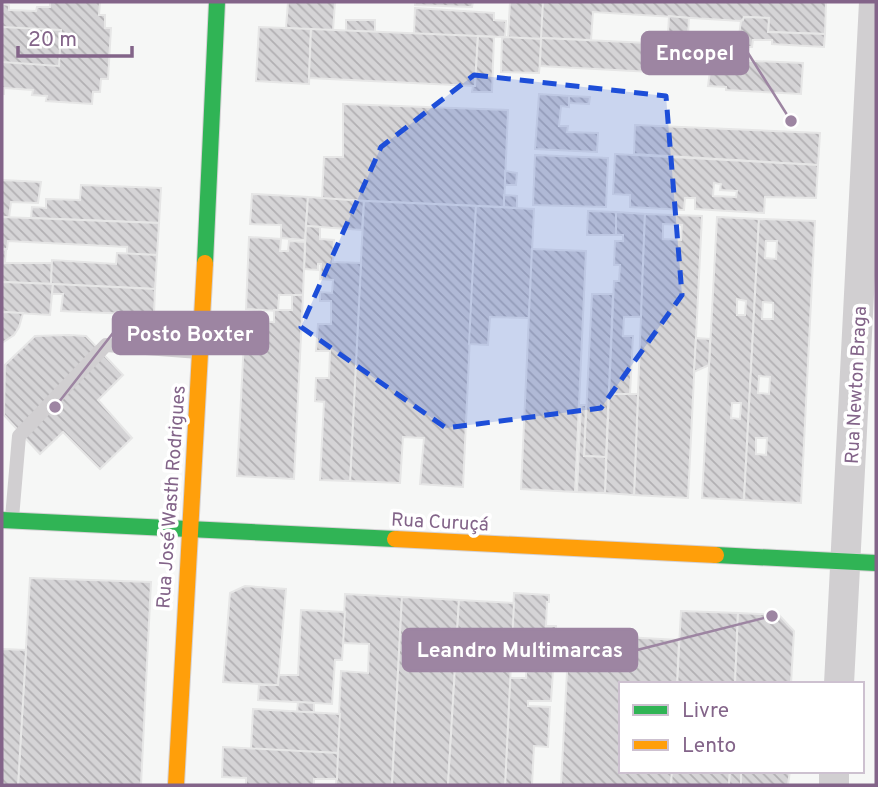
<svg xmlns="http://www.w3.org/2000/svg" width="878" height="787" font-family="Overpass,sans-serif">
	<defs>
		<pattern id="building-back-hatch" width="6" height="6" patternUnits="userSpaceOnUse" patternTransform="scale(1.75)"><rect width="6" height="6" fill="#d5d4d6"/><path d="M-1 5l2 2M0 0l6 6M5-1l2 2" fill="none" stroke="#b2b0b3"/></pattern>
	</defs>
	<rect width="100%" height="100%" fill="#f6f7f6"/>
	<g fill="url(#building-back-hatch)" stroke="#e6e6e6" stroke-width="2" fill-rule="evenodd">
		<polygon points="50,2 100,2 99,15 105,15 105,28 111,28 108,79 101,79 100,92 93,92 92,104 46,101 47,96 32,95 33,90 4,88 4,94 2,94 2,4 9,5 9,10 36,11 37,7 50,7"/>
		<polygon points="288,2 335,2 333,31 286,28"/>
		<polygon points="415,2 473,2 472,7 415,5"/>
		<polygon points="510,2 543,2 542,39 508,38"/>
		<polygon points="543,2 826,2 825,34 768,32 769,18 744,17 743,20 741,21 593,12 591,40 541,38"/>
		<polygon points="415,8 494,13 494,20 506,21 505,37 414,34"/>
		<polygon points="669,16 689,18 688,35 668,34"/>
		<polygon points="744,17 769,18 768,32 825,34 824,47 772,44 772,40 753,40 752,47 747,47 748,37 739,36 741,21 743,20"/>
		<polygon points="346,20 375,20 375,32 346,31"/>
		<polygon points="2,27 61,30 59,66 2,62"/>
		<polygon points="259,27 311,29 309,84 256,81"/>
		<polygon points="311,29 478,36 475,86 309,78"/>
		<polygon points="478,36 494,37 492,92 472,92 473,86 475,86"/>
		<polygon points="505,37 542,39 539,73 501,72 502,38"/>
		<polygon points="541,38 691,45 689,74 540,66"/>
		<polygon points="728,60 803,63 801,94 726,90 726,87 708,86 711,63 728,63"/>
		<polygon points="539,94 569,96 569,107 561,106 559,126 568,126 567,132 598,133 597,152 535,149"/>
		<polygon points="569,96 590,97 589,104 569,103"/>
		<polygon points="343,104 508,110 504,207 322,199 324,157 343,157"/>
		<polygon points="635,125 820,133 818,165 634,154"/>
		<path d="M615,154L818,165L816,198L765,197L764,213L695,209V198H685L684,210L630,207V195L613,194ZM714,183L721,184L720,190L737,191L736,197L713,196Z"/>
		<polygon points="535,155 608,158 606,207 533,205"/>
		<polygon points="505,171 517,173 516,185 505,185"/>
		<polygon points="2,180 41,182 38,203 11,202 9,218 2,217"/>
		<polygon points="81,185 161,188 159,223 31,218 32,207 46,208 46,199 80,200"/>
		<polygon points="252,194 308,197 305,240 281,238 281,225 250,224"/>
		<polygon points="504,195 517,196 517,208 504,207"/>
		<polygon points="308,197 364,201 362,230 306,226"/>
		<polygon points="364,201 476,206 463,487 420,484 424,438 403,437 400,483 350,481"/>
		<polygon points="476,206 534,209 529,318 490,317 488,345 469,344"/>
		<polygon points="588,211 616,212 616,235 587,235"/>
		<polygon points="616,212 645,214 641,317 624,317 623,336 633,336 630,394 609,394 614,281 619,281 620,265 614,265 615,241 623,241 623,235 616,235"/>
		<path d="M645,214L702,216L688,498L634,495ZM663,224L682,225L681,240L663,239Z"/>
		<polygon points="2,217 159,223 157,255 127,254 127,247 8,241 7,249 2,249"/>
		<path d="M717,217L759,219L744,500L702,498ZM737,299L746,301L745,315H737ZM732,403H741L740,419L731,418Z"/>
		<path d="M759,219L815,221L801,503L744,500ZM766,241H777L776,259L765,258ZM763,302L773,303V319H762ZM759,376L770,377L769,394L758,393ZM756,438H767L766,455L756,454Z"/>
		<polygon points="306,226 320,227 320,239 334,240 333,262 361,263 350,481 320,480 324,402 315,401 316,378 329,378 330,351 316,351 318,324 331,324 331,301 320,301 320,292 332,293 333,280 320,279 321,264 318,264 318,270 304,269"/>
		<polygon points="249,237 281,239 280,251 288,251 289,241 305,242 303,295 279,295 278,311 246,309"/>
		<polygon points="2,249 6,250 5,263 52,263 51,284 2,282"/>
		<polygon points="532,249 586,251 575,492 521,489"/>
		<polygon points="117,253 157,255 155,289 51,284 52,260 116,264"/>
		<polygon points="2,282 53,284 50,315 2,312"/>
		<polygon points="53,284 155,289 154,315 61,311 63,294 52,294"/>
		<polygon points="592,294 613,294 606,457 584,456"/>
		<polygon points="292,295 303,295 294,479 237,476 245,321 274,322 274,310 292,310"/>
		<polygon points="2,312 23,313 19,327 14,335 2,343"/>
		<polygon points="69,335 86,336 123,375 98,400 132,438 100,469 63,432 40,454 4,415 5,365 35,336"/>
		<polygon points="696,338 710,339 709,365 694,372"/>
		<polygon points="609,394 638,394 634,495 605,493"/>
		<polygon points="581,405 586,405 584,456 606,457 605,493 577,492"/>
		<polygon points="30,578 151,582 141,785 18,785"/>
		<polygon points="245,586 286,589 278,685 223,682 230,593"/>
		<polygon points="514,593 549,595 549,602 547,602 546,626 556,626 551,701 528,701 528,706 550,707 548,747 534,746 532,785 505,785 510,678 526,678 527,654 511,654"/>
		<polygon points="345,594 402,597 392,785 336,785 341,671 368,673 369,644 343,643"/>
		<polygon points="402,597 459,600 448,785 392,785"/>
		<polygon points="459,600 514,603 505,785 448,785"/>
		<polygon points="301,610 345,612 342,660 335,660 332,704 258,700 259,685 278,685 279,675 298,675"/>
		<polygon points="681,611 738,613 735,684 677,684"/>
		<polygon points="738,613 779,615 794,631 791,684 735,684"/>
		<polygon points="569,634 679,640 677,684 621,684 621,771 672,771 671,785 561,785"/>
		<polygon points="2,649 26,650 18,785 2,785"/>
		<polygon points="298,702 314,703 314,712 297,712"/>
		<polygon points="253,709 340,714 338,753 251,749"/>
		<polygon points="223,747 338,753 337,779 314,779 314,785 246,785 246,778 222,777"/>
		<polygon points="672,771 730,771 729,785 671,785"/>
		<polygon points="730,771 741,771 741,785 729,785"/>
		<polygon points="741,771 790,771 788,785 741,785"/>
	</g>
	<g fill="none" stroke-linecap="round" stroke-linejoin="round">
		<g stroke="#d5d2d5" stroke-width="18">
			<g id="fast">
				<polyline points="205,263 217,2"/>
				<polyline points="2,520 395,539"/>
				<polyline points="716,555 876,563"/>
			</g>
		</g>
		<g stroke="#d5d2d5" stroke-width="18">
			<g id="slow">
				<polyline points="395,539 716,555"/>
				<polyline points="176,785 205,263"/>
			</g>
		</g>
		<polyline stroke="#d1cfd1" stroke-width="14" points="12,518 19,436 106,345 199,352"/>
		<g stroke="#d1cfd1" stroke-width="30">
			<polyline points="839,684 874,2"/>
			<polyline points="834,785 834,771"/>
		</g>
		<use href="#fast" stroke="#30b455" stroke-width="16"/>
		<use href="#slow" stroke="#ff9f0a" stroke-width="16"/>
	</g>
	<path fill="#1d4ed8" fill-opacity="0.2" stroke="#1d4ed8" stroke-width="5" stroke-dasharray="14 9" stroke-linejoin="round" d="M474,75L666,96L682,295L601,408L446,428L301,327L381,147Z"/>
	<g text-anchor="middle" stroke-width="7" stroke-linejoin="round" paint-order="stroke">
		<g font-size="19" fill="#836489" stroke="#fff">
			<text transform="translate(855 385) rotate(-87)" y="7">Rua Newton Braga</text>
			<text transform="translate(170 497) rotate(-86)" y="7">Rua José Wasth Rodrigues</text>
			<text transform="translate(440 521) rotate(3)" y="7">Rua Curuçá</text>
		</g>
	</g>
	<path fill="none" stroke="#9d85a2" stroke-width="2.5" d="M791 121L748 53M55 407L113 333M772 616L637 650"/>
	<g fill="#9d85a2" stroke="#fff" stroke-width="2.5">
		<circle cx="791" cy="121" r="7"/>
		<circle cx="55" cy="407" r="7"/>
		<circle cx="772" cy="616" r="7"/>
	</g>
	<g fill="#9d85a2" stroke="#9d85a2" stroke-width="2.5">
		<rect x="642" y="32" width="106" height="42" rx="7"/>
		<rect x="113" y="312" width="155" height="42" rx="7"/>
		<rect x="403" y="629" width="234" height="42" rx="7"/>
	</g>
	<g font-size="21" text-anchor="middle" font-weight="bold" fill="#fff">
		<text x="695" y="60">Encopel</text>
		<text x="190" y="341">Posto Boxter</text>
		<text x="520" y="657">Leandro Multimarcas</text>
	</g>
	<rect width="878" height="787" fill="none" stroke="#836489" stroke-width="7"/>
	<rect x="619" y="682" width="245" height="91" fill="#ffffff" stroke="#cdc1d0" stroke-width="2"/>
	<rect x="633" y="705" width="35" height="10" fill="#30b455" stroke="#cdc1d0" stroke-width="2"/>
	<text x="682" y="717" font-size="21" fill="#836489">Livre</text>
	<rect x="633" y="740" width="35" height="10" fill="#ff9f0a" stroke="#cdc1d0" stroke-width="2"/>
	<text x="682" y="752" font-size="21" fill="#836489">Lento</text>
	<path d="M18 46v10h114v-10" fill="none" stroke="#836489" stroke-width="3.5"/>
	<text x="28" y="46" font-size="21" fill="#836489" stroke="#ffffff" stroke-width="5" paint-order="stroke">20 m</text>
</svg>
